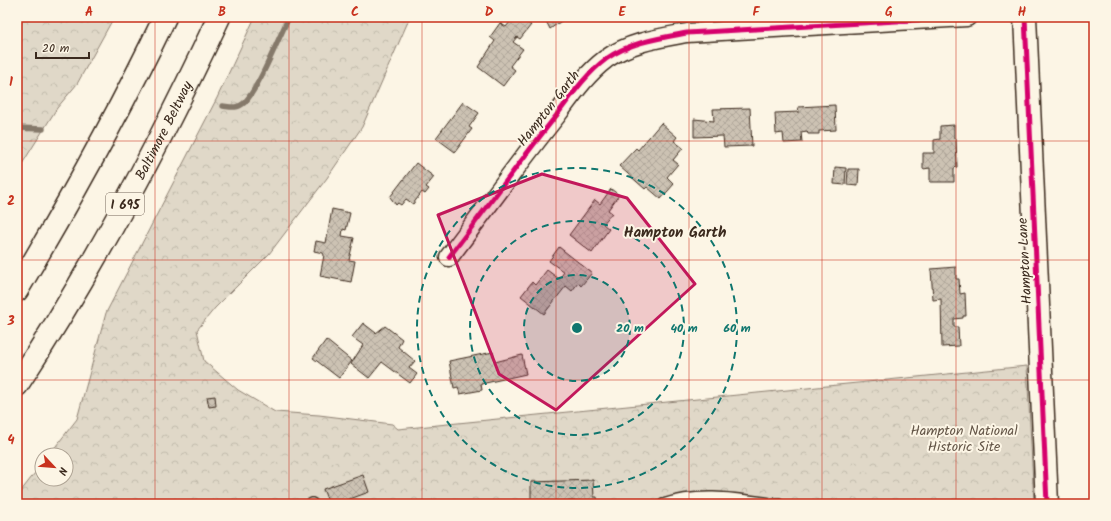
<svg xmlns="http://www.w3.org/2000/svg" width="1111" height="521" font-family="Kalam,sans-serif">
	<defs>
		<pattern id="forest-crowns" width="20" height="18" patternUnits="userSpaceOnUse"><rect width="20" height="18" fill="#e0d8c8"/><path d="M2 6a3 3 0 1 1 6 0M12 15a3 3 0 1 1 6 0" fill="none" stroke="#c1baab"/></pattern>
		<pattern id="building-cross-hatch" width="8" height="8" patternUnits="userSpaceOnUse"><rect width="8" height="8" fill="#ccc2b3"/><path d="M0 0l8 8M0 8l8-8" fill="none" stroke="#b0a79a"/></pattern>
	</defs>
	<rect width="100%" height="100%" fill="#fcf5e5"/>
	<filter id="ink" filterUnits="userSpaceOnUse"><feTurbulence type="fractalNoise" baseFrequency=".025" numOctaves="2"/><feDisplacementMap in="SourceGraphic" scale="8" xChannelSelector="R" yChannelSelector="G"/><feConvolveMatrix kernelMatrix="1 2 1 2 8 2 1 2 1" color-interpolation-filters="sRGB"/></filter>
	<g filter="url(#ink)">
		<g fill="url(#forest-crowns)" stroke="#8e8173">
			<polygon points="17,17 114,17 77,84 57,108 17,172"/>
			<polygon points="255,17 410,17 362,127 327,178 269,254 215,308 197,330 204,361 238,390 275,412 319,415 392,424 398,429 1027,366 1034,504 17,504 17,496 42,464 42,479 66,479 66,455 49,455 77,419 106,313 217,98"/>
		</g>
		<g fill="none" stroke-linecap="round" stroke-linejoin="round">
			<g stroke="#85796b" stroke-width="5.5">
				<path d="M223,106C231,107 237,109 244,103C258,90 279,37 289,17"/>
				<polyline points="17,128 43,129"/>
			</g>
		</g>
		<g fill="url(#building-cross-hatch)" stroke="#3b2a1e">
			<polygon points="514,17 521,17 531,25 520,39 517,37 513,42 523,49 510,66 515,70 503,86 478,67 495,41 490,37 500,23 506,27"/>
			<polygon points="544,17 567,17 550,29"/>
			<polygon points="463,102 479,113 469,127 472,129 455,152 436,138"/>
			<polygon points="835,105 836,130 819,131 819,134 808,134 807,131 801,132 802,142 784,143 783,133 776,134 775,113 799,112 798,107"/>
			<polygon points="750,108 752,146 724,147 723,136 694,137 694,119 714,121 713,109"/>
			<polygon points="661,123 677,137 674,141 683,148 673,160 678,164 667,177 674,184 661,199 647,187 645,189 619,166 636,148 638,150"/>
			<polygon points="954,125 954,138 956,138 957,167 954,168 954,182 930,182 930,168 923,169 923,153 934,153 934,140 940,139 940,126"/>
			<polygon points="416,163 434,177 426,187 429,189 425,194 422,192 413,204 406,199 401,205 398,203 396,205 390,197"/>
			<polygon points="835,167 846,168 845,185 834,184"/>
			<polygon points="848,169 859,169 858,186 847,185"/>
			<polygon points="611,189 619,195 608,210 612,213 603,224 609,229 592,253 569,235 595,200 600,204"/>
			<polygon points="332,209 350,213 346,230 343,229 342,236 354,238 349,260 355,261 351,282 320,276 324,255 323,253 314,251 316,241 326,243"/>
			<polygon points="559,247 592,273 581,286 578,283 572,291 566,286 544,314 521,296 532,282 535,285 547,270 559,279 564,272 549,261"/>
			<polygon points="956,267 956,279 959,279 960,294 965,293 966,316 963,316 963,318 954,319 954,327 958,327 959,346 942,347 941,299 933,300 931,269"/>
			<polygon points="363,323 376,333 385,326 402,339 398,347 415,361 409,368 417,374 410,383 382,362 369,378 351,364 363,345 352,337"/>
			<polygon points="326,340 352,361 339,378 313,358"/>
			<polygon points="493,352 495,362 522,355 526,374 481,384 482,390 460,394 458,387 454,388 449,361"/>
			<polygon points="215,396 216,406 209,407 207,397"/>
			<polygon points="363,475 369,492 336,504 329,504 323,489"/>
			<polygon points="593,480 594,497 597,497 598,504 578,504 578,501 531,502 531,482"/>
		</g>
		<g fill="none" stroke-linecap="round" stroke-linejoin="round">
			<g stroke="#3b2a1e" stroke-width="12">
				<g id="lane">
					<polyline points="310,504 312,503"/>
					<path d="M663,504C701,491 740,499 779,504"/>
				</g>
			</g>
			<g stroke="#3b2a1e" stroke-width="21">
				<path id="street" d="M449,257C485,210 519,162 556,116C571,96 586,74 606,59C630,42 660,38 687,33L967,17"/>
			</g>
			<g stroke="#3b2a1e" stroke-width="25">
				<polyline id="secondary" points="1025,17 1047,504"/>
			</g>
			<g stroke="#3b2a1e" stroke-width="25">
				<g id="highway">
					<path d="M17,290C70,201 120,111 165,17"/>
					<path id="s1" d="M17,385C94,268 160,143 219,17"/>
				</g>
			</g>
			<use href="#lane" stroke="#fcf5e5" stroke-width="9"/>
			<use href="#street" stroke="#fcf5e5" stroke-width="18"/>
			<use href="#secondary" stroke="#fcf5e5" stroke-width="22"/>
			<use href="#highway" stroke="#fcf5e5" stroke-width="22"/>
			<g stroke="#fcf5e5" stroke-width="8">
				<g id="cycleway">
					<polyline points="1025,17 1047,504"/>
					<path d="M449,257C485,210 519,162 556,116C571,96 586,74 606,59C630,42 660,38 687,33L967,17"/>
				</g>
			</g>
			<use href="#cycleway" stroke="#d6006c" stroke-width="5"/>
		</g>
	</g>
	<path fill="#c2185b" fill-opacity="0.2" stroke="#c2185b" stroke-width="3" stroke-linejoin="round" d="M542,174L627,198L695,284L556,410L499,374L438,215Z"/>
	<path fill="none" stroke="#c8321e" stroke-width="1" stroke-opacity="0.55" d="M155,17V504M289,17V504M422,17V504M556,17V504M689,17V504M822,17V504M956,17V504M17,141H1094M17,260H1094M17,380H1094"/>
	<circle cx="577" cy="328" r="53" fill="#0f766e" fill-opacity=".12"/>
	<g fill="none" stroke="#0f766e" stroke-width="2" stroke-dasharray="7 5">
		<circle cx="577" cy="328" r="53"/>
		<circle cx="577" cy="328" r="107"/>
		<circle cx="577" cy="328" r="160"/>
	</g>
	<g text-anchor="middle" stroke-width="4" stroke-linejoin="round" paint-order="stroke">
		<rect fill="#fcf5e5" stroke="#75675a" stroke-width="1" x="106" y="193" width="38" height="22" rx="3"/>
		<g font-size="13" font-weight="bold" fill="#3b2a1e">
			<text x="125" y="209">I 695</text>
		</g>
		<g font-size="14" fill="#3b2a1e" stroke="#fcf5e5">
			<text transform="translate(548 108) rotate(-52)" y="5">Hampton Garth</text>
			<text dy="5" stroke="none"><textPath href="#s1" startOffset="294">Baltimore Beltway</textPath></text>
			<text transform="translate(1024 261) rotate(-93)" y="5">Hampton Lane</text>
		</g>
		<g font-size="14" fill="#645648" stroke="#fcf5e5">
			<text x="964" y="435">Hampton National<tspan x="964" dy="16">Historic Site</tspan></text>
		</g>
		<g font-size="15" font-weight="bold" fill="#3b2a1e" stroke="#fcf5e5">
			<text x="675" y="237">Hampton Garth</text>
		</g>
	</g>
	<circle cx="577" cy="328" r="6" fill="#0f766e" stroke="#fcf5e5" stroke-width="2"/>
	<g font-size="12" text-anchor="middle" font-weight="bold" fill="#0f766e" stroke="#fcf5e5" stroke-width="4" stroke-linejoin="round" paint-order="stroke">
		<text x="630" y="332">20 m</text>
		<text x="684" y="332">40 m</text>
		<text x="737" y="332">60 m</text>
	</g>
	<rect width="1111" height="521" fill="none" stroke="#fcf5e5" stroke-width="44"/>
	<g transform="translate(54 467) rotate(116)"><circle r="19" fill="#fcf5e5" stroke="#afa495"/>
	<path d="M0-3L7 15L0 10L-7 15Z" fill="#c8321e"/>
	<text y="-6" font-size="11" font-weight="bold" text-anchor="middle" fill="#3b2a1e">N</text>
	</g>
	<path d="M36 52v6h53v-6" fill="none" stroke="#3b2a1e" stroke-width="2"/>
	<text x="42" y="52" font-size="12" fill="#3b2a1e" stroke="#fcf5e5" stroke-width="3" paint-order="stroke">20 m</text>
	<rect x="22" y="22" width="1067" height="477" fill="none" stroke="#c8321e" stroke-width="1.5"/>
	<g font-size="13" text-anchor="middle" font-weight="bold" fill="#c8321e">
		<text x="89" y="16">A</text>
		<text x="222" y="16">B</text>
		<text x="355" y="16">C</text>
		<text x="489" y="16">D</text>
		<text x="622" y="16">E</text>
		<text x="756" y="16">F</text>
		<text x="889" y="16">G</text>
		<text x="1022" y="16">H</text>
		<text x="11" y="86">1</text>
		<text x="11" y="205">2</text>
		<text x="11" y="325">3</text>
		<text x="11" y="444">4</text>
	</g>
</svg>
